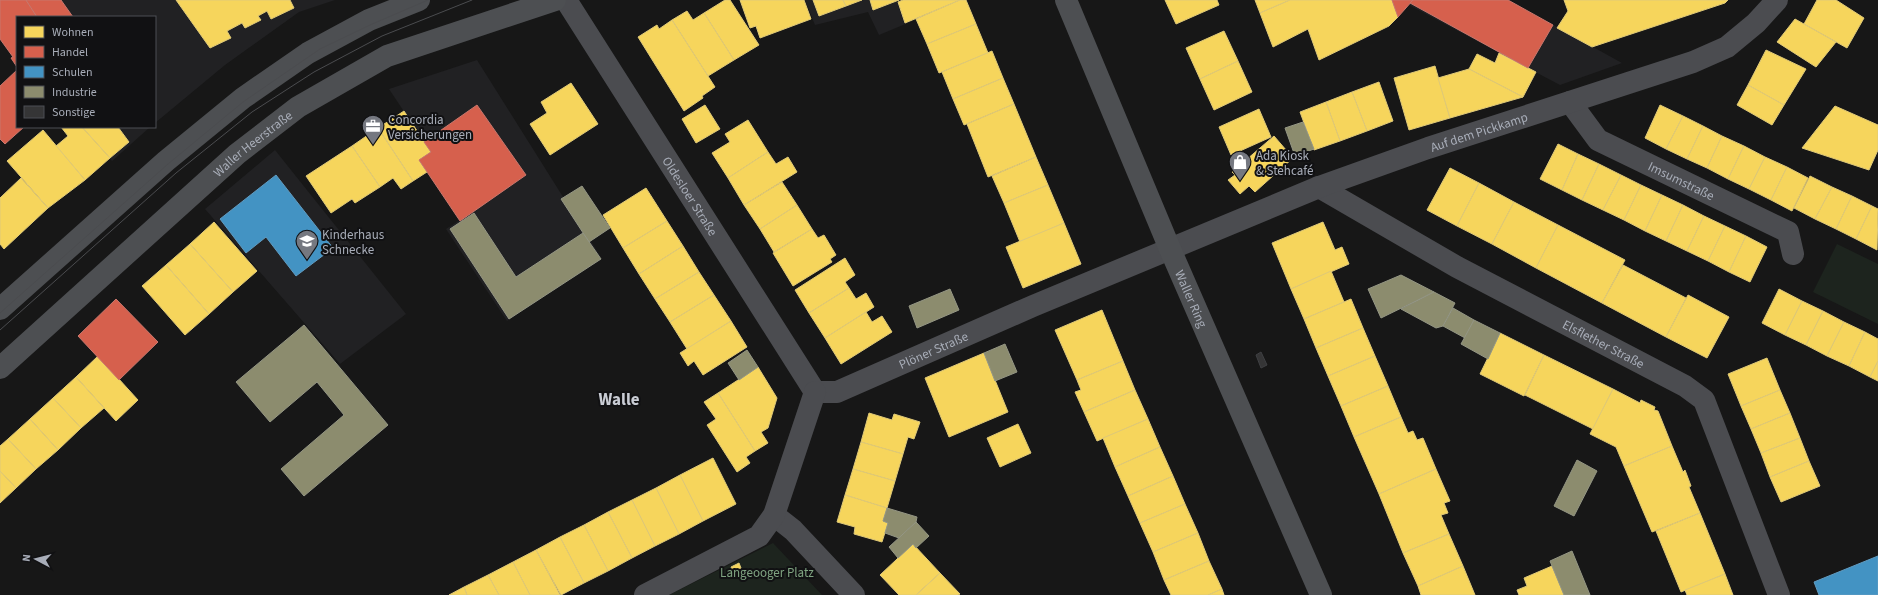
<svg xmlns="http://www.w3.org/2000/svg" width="1878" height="595" font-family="'Source Sans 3',sans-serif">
	<rect width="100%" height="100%" fill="#171717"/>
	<g fill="#212123">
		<polygon points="26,0 335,0 299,12 225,65 155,123 155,17 37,17"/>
		<polygon points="805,0 963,0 879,35 868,12 815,25"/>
		<polygon points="1405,0 1508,0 1622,63 1560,85 1411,6"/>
		<polygon points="477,60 602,259 507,321 446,229 460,220 419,160 431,152 389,89"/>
		<polygon points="82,127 150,127 112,161"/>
		<polygon points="275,150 406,314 340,364 205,209"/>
	</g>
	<g fill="#1d241e">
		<polygon points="1837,244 1878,264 1878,324 1813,292"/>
		<polygon points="773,543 822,595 669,595"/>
	</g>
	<g fill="#f6d55c" stroke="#dfc978">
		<polygon points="176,0 290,0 294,8 271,19 267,11 258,16 261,20 245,28 242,23 227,31 231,38 210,48"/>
		<polygon points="725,0 730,0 759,45 734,60 704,13"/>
		<polygon points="740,0 804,0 811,19 760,38 756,26 750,28"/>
		<polygon points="813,0 843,0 846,6 819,16"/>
		<polygon points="843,0 862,0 846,6"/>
		<polygon points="870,0 899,0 873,10"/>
		<polygon points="903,0 960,0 905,23 898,2"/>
		<polygon points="960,0 966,0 976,24 927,44 916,19"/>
		<polygon points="1165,0 1217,0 1219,5 1176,24"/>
		<polygon points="1255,0 1290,0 1260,13"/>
		<polygon points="1290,0 1392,0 1398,17 1389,26 1319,60 1308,29 1273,47 1260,13"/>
		<polygon points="1564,0 1728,0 1725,3 1592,47 1557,28 1568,11"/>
		<polygon points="1817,0 1836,0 1864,18 1847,48 1804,24"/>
		<polygon points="687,11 693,20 704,13 734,60 708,76 672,20"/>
		<polygon points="1795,19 1836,42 1816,67 1777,42"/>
		<polygon points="672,20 715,87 702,96 703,98 684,111 638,37 657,25 659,29"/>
		<polygon points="976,24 988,53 939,73 927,44"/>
		<polygon points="1224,31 1238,61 1200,79 1186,48"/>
		<polygon points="1766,50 1806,69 1784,105 1748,85"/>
		<polygon points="992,51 1003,78 953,99 942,72"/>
		<polygon points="1499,53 1536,72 1523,97 1469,69 1477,54 1495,63"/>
		<polygon points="1238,61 1252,92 1214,110 1200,79"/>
		<polygon points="1435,66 1450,118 1409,130 1394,78"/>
		<polygon points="1469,69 1523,97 1450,118 1438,78"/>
		<polygon points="1003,78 1014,104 964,125 953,99"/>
		<polygon points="1379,82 1393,121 1367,131 1352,92"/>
		<polygon points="571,83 598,124 550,155 530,124 547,113 541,102"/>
		<polygon points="1748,85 1784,105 1772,125 1737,105"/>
		<polygon points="1352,92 1367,131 1340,141 1326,102"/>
		<polygon points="1326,102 1340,141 1314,150 1300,112"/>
		<polygon points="1014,104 1036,157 988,177 967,124"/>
		<polygon points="705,105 720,129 696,143 682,119"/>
		<polygon points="1660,105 1683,116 1666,149 1645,138"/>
		<polygon points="1835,106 1878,125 1878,150 1869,170 1802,148"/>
		<polygon points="1259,109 1271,137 1231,155 1219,127"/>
		<polygon points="404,111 431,152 419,160 427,172 413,181 378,128"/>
		<polygon points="1683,116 1703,126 1687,159 1666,149"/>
		<polygon points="748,120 768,152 728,178 712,153 730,142 725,134"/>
		<polygon points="1703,126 1722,136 1707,168 1687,159"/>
		<polygon points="61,127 82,127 110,158 85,180 56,146 68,136"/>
		<polygon points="82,127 118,127 129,142 110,158"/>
		<polygon points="378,128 413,181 401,189 393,178 380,187 352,146"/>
		<polygon points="43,130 85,180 48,208 7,161"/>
		<polygon points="1274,136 1293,158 1255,192 1249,186 1240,194 1228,180 1235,175 1232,172"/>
		<polygon points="1722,136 1744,146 1728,179 1707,168"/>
		<polygon points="1558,144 1578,154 1562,190 1540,179"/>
		<polygon points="352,146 380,187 355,203 352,199 331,213 306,176"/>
		<polygon points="1744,146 1765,157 1749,189 1728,179"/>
		<polygon points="768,152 776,164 788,157 797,172 744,205 728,178"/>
		<polygon points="1578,154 1599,164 1582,200 1562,190"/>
		<polygon points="1036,157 1048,185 1004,203 992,176"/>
		<polygon points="1765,157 1787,167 1771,200 1749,189"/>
		<polygon points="1599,164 1621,175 1603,210 1582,200"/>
		<polygon points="1787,167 1808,178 1792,211 1771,200"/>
		<polygon points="1450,168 1479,183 1457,226 1427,210"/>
		<polygon points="1621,175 1641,185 1624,220 1603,210"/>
		<polygon points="1810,176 1832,187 1815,219 1794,208"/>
		<polygon points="21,178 48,208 4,249 0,244 0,198"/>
		<polygon points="782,182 797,205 760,229 744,205"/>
		<polygon points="1479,183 1514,202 1492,244 1457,226"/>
		<polygon points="1048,185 1064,223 1020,242 1004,203"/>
		<polygon points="1641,185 1662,195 1645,231 1624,220"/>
		<polygon points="1832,187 1852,196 1836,229 1815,219"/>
		<polygon points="646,188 667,221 623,248 603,215"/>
		<polygon points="1662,195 1683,205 1666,241 1645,231"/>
		<polygon points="1852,196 1872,206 1856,239 1836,229"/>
		<polygon points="1514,202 1558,225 1536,268 1492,244"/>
		<polygon points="797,205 812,229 774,252 760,229"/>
		<polygon points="1683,205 1704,216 1687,251 1666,241"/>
		<polygon points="1872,206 1878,209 1877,250 1856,239"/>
		<polygon points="1704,216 1725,226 1708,261 1687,251"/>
		<polygon points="667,221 683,246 639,274 623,248"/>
		<polygon points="214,222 257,271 233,292 190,244"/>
		<polygon points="1323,222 1335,250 1342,247 1349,264 1291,289 1272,243"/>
		<polygon points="1064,223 1081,264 1023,288 1006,247"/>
		<polygon points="1558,225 1625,260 1602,303 1536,268"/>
		<polygon points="1725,226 1746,236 1729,272 1708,261"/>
		<polygon points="812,229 818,238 824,235 836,255 830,259 832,262 793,286 773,253"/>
		<polygon points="1746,236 1767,247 1750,282 1729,272"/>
		<polygon points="190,244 233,292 209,314 166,265"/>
		<polygon points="683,246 699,272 655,299 639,274"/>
		<polygon points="845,258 855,275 845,282 849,288 809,313 795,290"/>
		<polygon points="166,265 209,314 185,335 142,286"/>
		<polygon points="1623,265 1686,298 1666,337 1602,303"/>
		<polygon points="1331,271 1344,302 1304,319 1291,289"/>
		<polygon points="699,272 714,295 670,322 655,299"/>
		<polygon points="849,288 856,299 866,293 874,307 825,338 809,313"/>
		<polygon points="1779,289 1802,301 1785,335 1762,323"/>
		<polygon points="714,295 731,321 687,349 670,322"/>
		<polygon points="1688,295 1729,317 1707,358 1666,337"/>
		<polygon points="1351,299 1363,328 1316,348 1304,319"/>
		<polygon points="1802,301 1823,311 1806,345 1785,335"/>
		<polygon points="1102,310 1123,361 1077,380 1055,330"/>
		<polygon points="1823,311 1844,322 1827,356 1806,345"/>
		<polygon points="866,312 872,322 882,316 892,332 841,364 825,338"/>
		<polygon points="731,321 747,347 703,375 694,361 688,366 680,353"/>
		<polygon points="1844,322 1865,332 1849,366 1827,356"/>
		<polygon points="1363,328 1375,356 1328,376 1316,348"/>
		<polygon points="1865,332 1878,339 1878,361 1870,377 1849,366"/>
		<polygon points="1500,333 1544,355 1524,396 1480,374"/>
		<polygon points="984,353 1008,412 949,437 925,378"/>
		<polygon points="1544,355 1613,389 1593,429 1525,395"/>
		<polygon points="98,356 138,400 116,421 76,377"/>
		<polygon points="1375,356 1388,386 1341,406 1328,376"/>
		<polygon points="1767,358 1780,390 1741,406 1728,374"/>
		<polygon points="1123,361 1135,390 1084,412 1075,392 1081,390 1077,380"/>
		<polygon points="1878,361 1878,381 1870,377"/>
		<polygon points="758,367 777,398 768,428 761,432 768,443 755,451 718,393"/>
		<polygon points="76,377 104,408 81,428 53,398"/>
		<polygon points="1388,386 1401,417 1354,437 1341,406"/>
		<polygon points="1613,389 1640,403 1641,400 1655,407 1654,410 1658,411 1672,446 1624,466 1616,447 1590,434"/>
		<polygon points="1135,390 1148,419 1097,441 1084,412"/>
		<polygon points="1780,390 1790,413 1751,429 1741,406"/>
		<polygon points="718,393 755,451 746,457 750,463 737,472 707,425 716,419 704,402"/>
		<polygon points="53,398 81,428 58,450 30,419"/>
		<polygon points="869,413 892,420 894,414 920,422 914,439 908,437 903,454 861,442"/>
		<polygon points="1790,413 1800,438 1761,453 1751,429"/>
		<polygon points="1401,417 1408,433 1413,431 1417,440 1423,438 1436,469 1379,494 1354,437"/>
		<polygon points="30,419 58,450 36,469 8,439"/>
		<polygon points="1148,419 1160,447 1115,467 1103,438"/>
		<polygon points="1018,424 1031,453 1000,467 987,438"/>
		<polygon points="1800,438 1809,461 1770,477 1761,453"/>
		<polygon points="8,439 36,469 16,488 0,471 0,446"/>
		<polygon points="861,442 903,454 895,481 853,469"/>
		<polygon points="1672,446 1683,472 1685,470 1691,486 1689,487 1700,513 1652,532 1624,466"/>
		<polygon points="1160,447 1173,476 1128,496 1115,467"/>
		<polygon points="713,458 736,504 703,521 680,475"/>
		<polygon points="1809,461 1820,486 1781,502 1770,477"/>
		<polygon points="853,469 895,481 887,508 845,495"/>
		<polygon points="1436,469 1450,501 1444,503 1448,513 1441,515 1449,534 1403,553 1379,494"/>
		<polygon points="0,471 16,488 0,503"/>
		<polygon points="680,475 703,521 679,534 656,488"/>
		<polygon points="1173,476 1185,504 1140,523 1128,496"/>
		<polygon points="656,488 679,534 655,546 632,500"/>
		<polygon points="845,495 887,508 883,521 888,523 882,542 854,534 855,527 837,522"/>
		<polygon points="632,500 655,546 632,558 608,512"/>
		<polygon points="1185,504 1198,533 1153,552 1140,523"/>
		<polygon points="608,512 632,558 608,571 584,525"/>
		<polygon points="1700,513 1725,574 1681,592 1656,531"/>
		<polygon points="584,525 608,571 584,583 560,537"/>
		<polygon points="1198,533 1209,561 1164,580 1153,552"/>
		<polygon points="1449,534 1463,566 1418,586 1403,553"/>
		<polygon points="560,537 584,583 561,595 536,550"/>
		<polygon points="913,544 940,573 916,595 899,595 880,575"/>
		<polygon points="536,550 560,595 530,595 513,562"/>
		<polygon points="1209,561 1222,589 1208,595 1171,595 1164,580"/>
		<polygon points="513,562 530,595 499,595 488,575"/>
		<polygon points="739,563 741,568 733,572 731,567"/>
		<polygon points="1463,566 1475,595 1421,595 1418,586"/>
		<polygon points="1552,566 1564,595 1519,595 1517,590 1527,586 1524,578"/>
		<polygon points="940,573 960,594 958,595 916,595"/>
		<polygon points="1725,574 1733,595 1687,595 1685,590"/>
		<polygon points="488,575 499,595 467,595 464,587"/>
		<polygon points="464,587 467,595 449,595"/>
		<polygon points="1222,589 1224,595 1208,595"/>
	</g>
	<g fill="#d6604d" stroke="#c8776d">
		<polygon points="0,0 26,0 37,17 17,17 17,67 11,58 13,57 0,39"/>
		<polygon points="26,0 61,0 73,17 37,17"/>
		<polygon points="1392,0 1413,0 1398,17"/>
		<polygon points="1413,0 1508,0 1553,25 1528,68 1410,3"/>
		<polygon points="17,70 17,127 24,127 5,144 0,139 0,86"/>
		<polygon points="477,105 526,175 460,221 419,160 431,152 424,142"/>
		<polygon points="116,299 158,342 119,380 78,336"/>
	</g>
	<g fill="#4393c3" stroke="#619bc0">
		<polygon points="276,175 333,248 296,276 266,237 246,253 220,219"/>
		<polygon points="1878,556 1878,595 1819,595 1814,582"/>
	</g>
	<g fill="#8c8c6e" stroke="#949684">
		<polygon points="1303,122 1314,149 1295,156 1285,128"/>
		<polygon points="582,186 610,228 589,242 561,199"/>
		<polygon points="474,213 516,277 583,233 601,259 509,319 450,229"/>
		<polygon points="1401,275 1434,292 1381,318 1368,289"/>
		<polygon points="950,289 959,310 917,328 909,306"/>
		<polygon points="1434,292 1455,303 1443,326 1436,328 1401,309"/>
		<polygon points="1453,308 1474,320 1465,338 1443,326"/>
		<polygon points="1474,320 1500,333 1488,359 1461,344"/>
		<polygon points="304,325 388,425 304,496 281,469 344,415 317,382 270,422 236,382"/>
		<polygon points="1005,344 1017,372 995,381 984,353"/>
		<polygon points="747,350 758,367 739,380 728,363"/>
		<polygon points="1577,460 1597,471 1574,516 1554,506"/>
		<polygon points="887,508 917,517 916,522 899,538 885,533 888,523 883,521"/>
		<polygon points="916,522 929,536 916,548 913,544 898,558 889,547"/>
		<polygon points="1572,551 1590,595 1564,595 1550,561"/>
	</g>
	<polygon fill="#353536" stroke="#3f4043" points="1261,352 1267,365 1261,368 1256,355"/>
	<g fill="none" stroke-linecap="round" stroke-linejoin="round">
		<g stroke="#4b4c50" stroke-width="22">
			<path id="s1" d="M566,0L815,392"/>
			<path id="s2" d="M1570,102L1598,140L1788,232L1793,254"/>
			<path id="s3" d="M1319,187L1457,267L1685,386L1704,400L1779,595"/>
			<path id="s4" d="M815,392H837L1033,306L1319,187L1428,148L1693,62L1727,47L1756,23L1777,0"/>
			<polyline points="774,515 793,530 854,595"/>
			<polyline points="645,595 759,536 774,515 815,392"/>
		</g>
		<g stroke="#4d4f52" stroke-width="22">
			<path id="s5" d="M1066,0L1170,249L1321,595"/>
			<polyline points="0,309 166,161 243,98 308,53 369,20 419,0"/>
			<path id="s6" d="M0,368L237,154L298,107L387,56L555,0"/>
		</g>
		<g stroke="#4b4c4f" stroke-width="1">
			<polyline points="0,313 168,164 243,102 320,49 370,25 428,0"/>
			<polyline points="0,330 176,173 252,112 314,72 382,36 472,0"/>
		</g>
	</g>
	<defs>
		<g id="office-pin" transform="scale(1.15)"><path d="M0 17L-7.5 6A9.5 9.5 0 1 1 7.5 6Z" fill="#757880" stroke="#111113"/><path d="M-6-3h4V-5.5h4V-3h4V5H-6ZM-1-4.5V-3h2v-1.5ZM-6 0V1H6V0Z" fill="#fff"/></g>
		<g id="shop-pin" transform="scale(1.15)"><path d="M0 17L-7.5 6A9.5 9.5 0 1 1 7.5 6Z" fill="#757880" stroke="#111113"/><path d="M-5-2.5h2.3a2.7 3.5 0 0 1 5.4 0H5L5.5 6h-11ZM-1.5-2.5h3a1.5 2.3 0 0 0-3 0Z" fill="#fff"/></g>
		<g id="school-pin" transform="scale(1.15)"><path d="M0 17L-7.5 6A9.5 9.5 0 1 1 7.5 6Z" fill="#757880" stroke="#111113"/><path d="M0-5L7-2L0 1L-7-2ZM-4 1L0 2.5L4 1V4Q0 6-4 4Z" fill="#fff"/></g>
	</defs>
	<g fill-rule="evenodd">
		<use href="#office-pin" x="373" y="126"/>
		<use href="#shop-pin" x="1240" y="162"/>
		<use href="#school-pin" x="307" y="241"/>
	</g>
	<g text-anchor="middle" stroke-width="4" stroke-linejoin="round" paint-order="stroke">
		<g font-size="13" fill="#a8adb8" stroke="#111113" text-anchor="start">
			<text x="388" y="124">Concordia<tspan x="388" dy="15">Versicherungen</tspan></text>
			<text x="1256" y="160">Ada Kiosk<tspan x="1256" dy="15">&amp; Stehcafé</tspan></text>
			<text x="322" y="239">Kinderhaus<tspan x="322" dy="15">Schnecke</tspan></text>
		</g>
		<g font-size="13" fill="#a8adb8" stroke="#111113">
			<text dy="5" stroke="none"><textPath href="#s4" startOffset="715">Auf dem Pickkamp</textPath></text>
			<text dy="5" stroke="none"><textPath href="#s6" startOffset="338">Waller Heerstraße</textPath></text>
			<text dy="5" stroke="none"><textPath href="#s2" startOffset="140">Imsumstraße</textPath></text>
			<text dy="5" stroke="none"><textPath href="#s1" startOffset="232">Oldesloer Straße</textPath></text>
			<text dy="5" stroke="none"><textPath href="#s5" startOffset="324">Waller Ring</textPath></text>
			<text dy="5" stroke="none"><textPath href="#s3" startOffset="325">Elsflether Straße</textPath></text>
			<text dy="5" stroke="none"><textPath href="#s4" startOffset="127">Plöner Straße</textPath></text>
		</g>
		<g font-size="13" fill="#7fa381" stroke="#111113">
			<text x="767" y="577">Langeooger Platz</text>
		</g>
		<g font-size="17" font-weight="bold" fill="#c9ccd4" stroke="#111113">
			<text x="619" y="405">Walle</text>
		</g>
	</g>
	<rect x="16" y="16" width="140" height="112" fill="#111113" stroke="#4d4f55"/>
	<rect x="24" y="26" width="20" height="12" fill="#f6d55c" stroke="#4d4f55"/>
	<text x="52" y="36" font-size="12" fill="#a8adb8">Wohnen</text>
	<rect x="24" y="46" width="20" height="12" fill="#d6604d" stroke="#4d4f55"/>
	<text x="52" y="56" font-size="12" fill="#a8adb8">Handel</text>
	<rect x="24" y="66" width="20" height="12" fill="#4393c3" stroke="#4d4f55"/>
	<text x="52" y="76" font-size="12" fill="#a8adb8">Schulen</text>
	<rect x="24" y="86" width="20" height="12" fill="#8c8c6e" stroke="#4d4f55"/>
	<text x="52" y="96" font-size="12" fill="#a8adb8">Industrie</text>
	<rect x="24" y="106" width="20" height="12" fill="#353536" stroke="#4d4f55"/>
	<text x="52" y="116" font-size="12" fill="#a8adb8">Sonstige</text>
	<g transform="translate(36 559) rotate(277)" stroke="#111113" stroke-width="3" paint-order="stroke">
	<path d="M0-3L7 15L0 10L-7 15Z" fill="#a8adb8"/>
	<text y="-6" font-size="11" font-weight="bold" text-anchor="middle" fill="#a8adb8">N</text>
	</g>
</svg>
